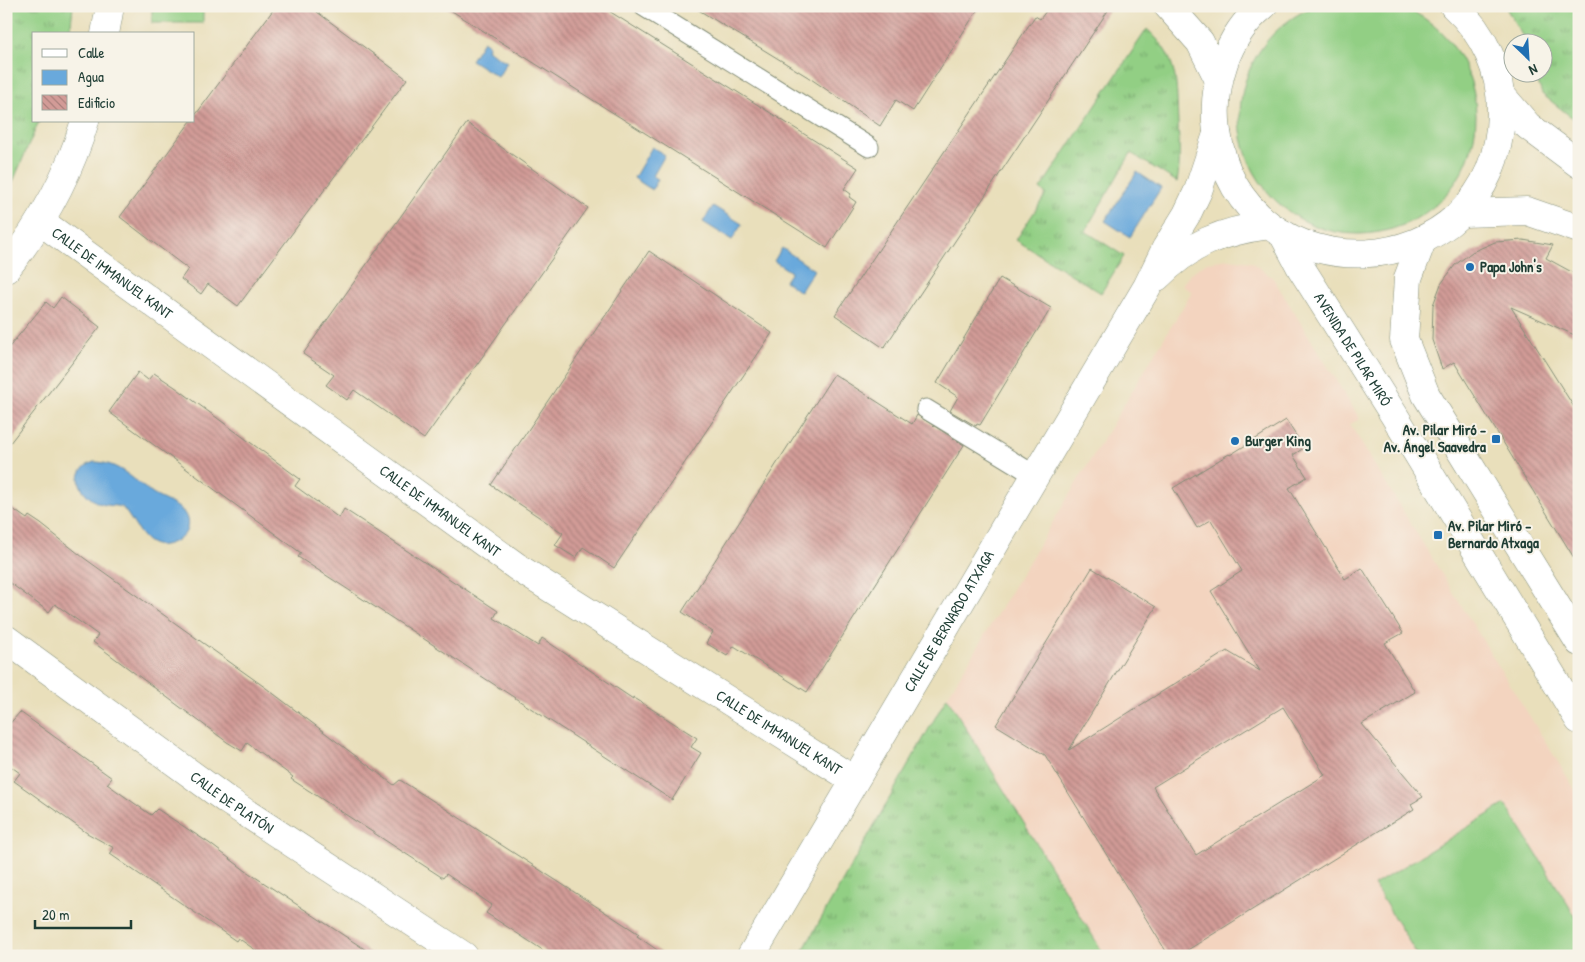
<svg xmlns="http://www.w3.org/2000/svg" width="1585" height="962" font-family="'Patrick Hand',sans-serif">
	<defs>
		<pattern id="grass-tufts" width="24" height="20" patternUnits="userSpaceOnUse" patternTransform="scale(1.25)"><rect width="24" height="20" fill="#92cf84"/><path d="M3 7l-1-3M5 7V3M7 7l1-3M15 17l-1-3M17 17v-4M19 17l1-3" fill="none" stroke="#77a96d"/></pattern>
		<pattern id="building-back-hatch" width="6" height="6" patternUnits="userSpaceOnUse" patternTransform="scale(1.25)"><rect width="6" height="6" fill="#d29b97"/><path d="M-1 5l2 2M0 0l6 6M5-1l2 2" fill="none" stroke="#aa807c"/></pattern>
	</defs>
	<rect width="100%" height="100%" fill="#f7f3e8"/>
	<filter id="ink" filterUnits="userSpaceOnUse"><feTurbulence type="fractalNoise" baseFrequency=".02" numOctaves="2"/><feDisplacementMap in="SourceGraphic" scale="10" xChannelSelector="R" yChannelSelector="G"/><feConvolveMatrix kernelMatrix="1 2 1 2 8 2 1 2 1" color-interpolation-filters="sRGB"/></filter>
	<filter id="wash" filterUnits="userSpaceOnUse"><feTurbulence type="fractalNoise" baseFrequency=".0096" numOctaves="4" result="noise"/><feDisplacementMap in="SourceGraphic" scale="20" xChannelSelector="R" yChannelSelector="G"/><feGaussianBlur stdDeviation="1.12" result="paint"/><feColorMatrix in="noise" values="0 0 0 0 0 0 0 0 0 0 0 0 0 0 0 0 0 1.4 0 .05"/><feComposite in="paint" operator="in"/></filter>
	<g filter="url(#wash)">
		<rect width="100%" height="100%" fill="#e9dfbb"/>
		<polygon fill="#f3d4bf" points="1230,259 1251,262 1273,278 1360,419 1350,424 1372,461 1579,796 1579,956 1105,956 947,697 1192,292 1182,285 1190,274 1207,262"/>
		<g fill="url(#grass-tufts)" stroke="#58865c">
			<polygon points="6,6 73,6 70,34 34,34 34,121 39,121 6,198"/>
			<polygon points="1505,6 1579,6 1579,123 1542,94 1535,73 1542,72 1542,42 1526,42"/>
			<path d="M1147,29C1180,59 1176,84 1178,124C1179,144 1181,162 1177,182L1131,153L1085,231L1124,256L1101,293L1016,240L1046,194L1040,189Z"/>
			<polygon points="947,697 1105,956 800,956"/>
		</g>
		<g fill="#92cf84" stroke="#58865c">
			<circle cx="1358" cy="116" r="118"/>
			<rect x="152" y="6" width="51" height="17"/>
			<polygon points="1505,804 1579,922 1579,956 1418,956 1374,885"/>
		</g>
		<g fill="#69a9dc" stroke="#447388">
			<polygon points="483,41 489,45 487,50 507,62 498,77 471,60"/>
			<polygon points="652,147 665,155 653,176 658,179 652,190 634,178"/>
			<polygon points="1137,172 1161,188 1130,237 1105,221"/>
			<polygon points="713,206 742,224 732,240 703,222"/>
			<polygon points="782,248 814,270 800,292 785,281 791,272 774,261"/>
			<path d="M94,462C118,462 133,479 150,492C161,501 183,504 187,519C189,527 186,535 179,539C145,559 140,528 122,507C114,505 106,506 98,503C79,493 69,471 94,462Z"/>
		</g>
		<g id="blocks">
			<g fill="url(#building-back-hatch)" fill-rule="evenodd">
				<polygon points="276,6 309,6 407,79 238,306 208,284 201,294 181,279 188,269 120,217 191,121 194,121 194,117"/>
				<polygon points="444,6 601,6 858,168 844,189 851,194 849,197 856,202 827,248"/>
				<polygon points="692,6 980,6 913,111 896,100 880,126 808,77"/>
				<polygon points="1050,6 1111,6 884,348 835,315 1035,16 1040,19"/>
				<polygon points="467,123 588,208 424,439 354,390 347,400 326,385 334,375 303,354"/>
				<polygon points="1523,240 1553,245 1546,258 1579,276 1579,337 1511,307 1579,415 1579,566 1454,362 1442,369 1432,340 1433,305 1441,284 1455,265 1472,252 1495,242"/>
				<polygon points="649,251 772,333 614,568 583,547 576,558 555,545 563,533 491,485"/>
				<polygon points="1000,278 1051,308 980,425 977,424 976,426 950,411 958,397 937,383"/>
				<polygon points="61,297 100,327 6,448 6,351 46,302 53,308"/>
				<polygon points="138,372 148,380 154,373 175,387 300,479 295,486 339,518 344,509 498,611 494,618 538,646 542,638 633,699 633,697 697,738 691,747 701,753 672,800 298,557 301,553 109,412"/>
				<polygon points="834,374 912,424 917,415 964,445 807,692 734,646 727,656 706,643 713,632 682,612"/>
				<path d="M1286,420L1304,448L1293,455L1307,477L1289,488L1345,579L1362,568L1403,633L1385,643L1415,692L1362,724L1423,797L1411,804L1414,809L1178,956H1169L1045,755L996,725L1092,568L1156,607L1069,750L1227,651L1260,671L1211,591L1242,571L1211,520L1197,528L1173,488L1229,454L1230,455ZM1283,707L1325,775L1196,855L1153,787Z"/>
				<polygon points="6,504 27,519 29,516 41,524 84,558 266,688 394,785 400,780 438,804 639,934 637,936 666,956 552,956 486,913 492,905 446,874 443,878 291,779 293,777 247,743 242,751 227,742 93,642 98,635 55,604 49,612 6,580"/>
				<polygon points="20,712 112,778 107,784 151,815 157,809 209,843 246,871 375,956 264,956 238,938 236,941 110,854 114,848 87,833 14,781 20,773 6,763 6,728"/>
			</g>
		</g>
	</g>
	<g filter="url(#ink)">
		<use href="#blocks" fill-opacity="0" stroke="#848e78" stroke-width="1"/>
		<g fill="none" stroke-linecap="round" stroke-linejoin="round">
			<g stroke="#848e78" stroke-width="21">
				<g id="service">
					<polyline points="643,6 869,147"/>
					<polyline points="926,409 1036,476"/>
				</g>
			</g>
			<g stroke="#848e78" stroke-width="29">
				<g id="minor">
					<polyline points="105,34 110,6"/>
					<path id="s1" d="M40,221L520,569L854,780"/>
					<path d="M6,269C41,225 69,175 85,121"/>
					<path d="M1157,277C1190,244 1222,231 1269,225"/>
					<path id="s2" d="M6,639L228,801L464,956"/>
					<path id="s3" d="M751,956L1147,287L1166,248L1187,214L1198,191L1217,134"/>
				</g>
			</g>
			<g stroke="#848e78" stroke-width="29">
				<g id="tertiary">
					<polyline points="1168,6 1200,42 1218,78"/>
					<path d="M1263,6C1226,36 1211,86 1217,132C1239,301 1497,293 1501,113C1502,72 1484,33 1454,6"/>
					<polyline points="1502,96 1528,126 1579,164"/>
					<polyline points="1463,213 1527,211 1579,229"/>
					<path id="s4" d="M1283,234L1301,268L1394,415L1579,720"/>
					<polyline points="1422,241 1408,278 1404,340 1426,395 1579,642"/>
				</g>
			</g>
			<use href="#service" stroke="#fff" stroke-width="19"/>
			<use href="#minor" stroke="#fff" stroke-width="28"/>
			<use href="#tertiary" stroke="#fff" stroke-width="28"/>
		</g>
	</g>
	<g fill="#1f6fb2" stroke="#f7f3e8" stroke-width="2">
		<circle cx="1470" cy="267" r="5"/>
		<rect x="1491" y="434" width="10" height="10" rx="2.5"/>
		<circle cx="1235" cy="441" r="5"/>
		<rect x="1433" y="530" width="10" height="10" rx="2.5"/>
	</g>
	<g text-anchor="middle" stroke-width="4" stroke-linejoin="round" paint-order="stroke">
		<g font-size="15" font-weight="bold" fill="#1f3d34" stroke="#f7f3e8" text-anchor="start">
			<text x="1480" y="272">Papa John's</text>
			<text x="1486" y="435" text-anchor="end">Av. Pilar Miró -<tspan x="1486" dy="17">Av. Ángel Saavedra</tspan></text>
			<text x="1245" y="446">Burger King</text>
			<text x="1448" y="531">Av. Pilar Miró -<tspan x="1448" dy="17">Bernardo Atxaga</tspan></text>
		</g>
		<g font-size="15" fill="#1f3d34" stroke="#f7f3e8">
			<text dy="5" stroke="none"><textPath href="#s1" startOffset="89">CALLE DE IMMANUEL KANT</textPath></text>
			<text dy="5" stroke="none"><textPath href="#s4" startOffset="135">AVENIDA DE PILAR MIRÓ</textPath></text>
			<text dy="5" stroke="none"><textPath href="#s1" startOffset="494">CALLE DE IMMANUEL KANT</textPath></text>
			<text dy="5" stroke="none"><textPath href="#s3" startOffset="389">CALLE DE BERNARDO ATXAGA</textPath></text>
			<text dy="5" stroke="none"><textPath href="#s1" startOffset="899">CALLE DE IMMANUEL KANT</textPath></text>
			<text dy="5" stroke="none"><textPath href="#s2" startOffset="279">CALLE DE PLATÓN</textPath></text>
		</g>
	</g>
	<rect width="1585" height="962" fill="none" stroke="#f7f3e8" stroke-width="25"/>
	<rect x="32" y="32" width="162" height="90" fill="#f7f3e8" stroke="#a1aaa0"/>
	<rect x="42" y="49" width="25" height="8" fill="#ffffff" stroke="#a1aaa0"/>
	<text x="78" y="58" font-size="15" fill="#1f3d34">Calle</text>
	<rect x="42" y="70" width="25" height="15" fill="#69a9dc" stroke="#a1aaa0"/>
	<text x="78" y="82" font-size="15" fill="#1f3d34">Agua</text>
	<rect x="42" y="95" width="25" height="15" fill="url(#building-back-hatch)" stroke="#a1aaa0"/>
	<text x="78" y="108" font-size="15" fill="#1f3d34">Edificio</text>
	<g transform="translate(1528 58) rotate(155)"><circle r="24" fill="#f7f3e8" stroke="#a1aaa0"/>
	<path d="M0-4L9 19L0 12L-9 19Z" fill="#1f6fb2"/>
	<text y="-8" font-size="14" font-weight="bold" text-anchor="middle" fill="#1f3d34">N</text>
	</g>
	<path d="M35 920v8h96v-8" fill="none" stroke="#1f3d34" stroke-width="2.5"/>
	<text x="42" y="920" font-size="15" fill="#1f3d34" stroke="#f7f3e8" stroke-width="4" paint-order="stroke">20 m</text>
</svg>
